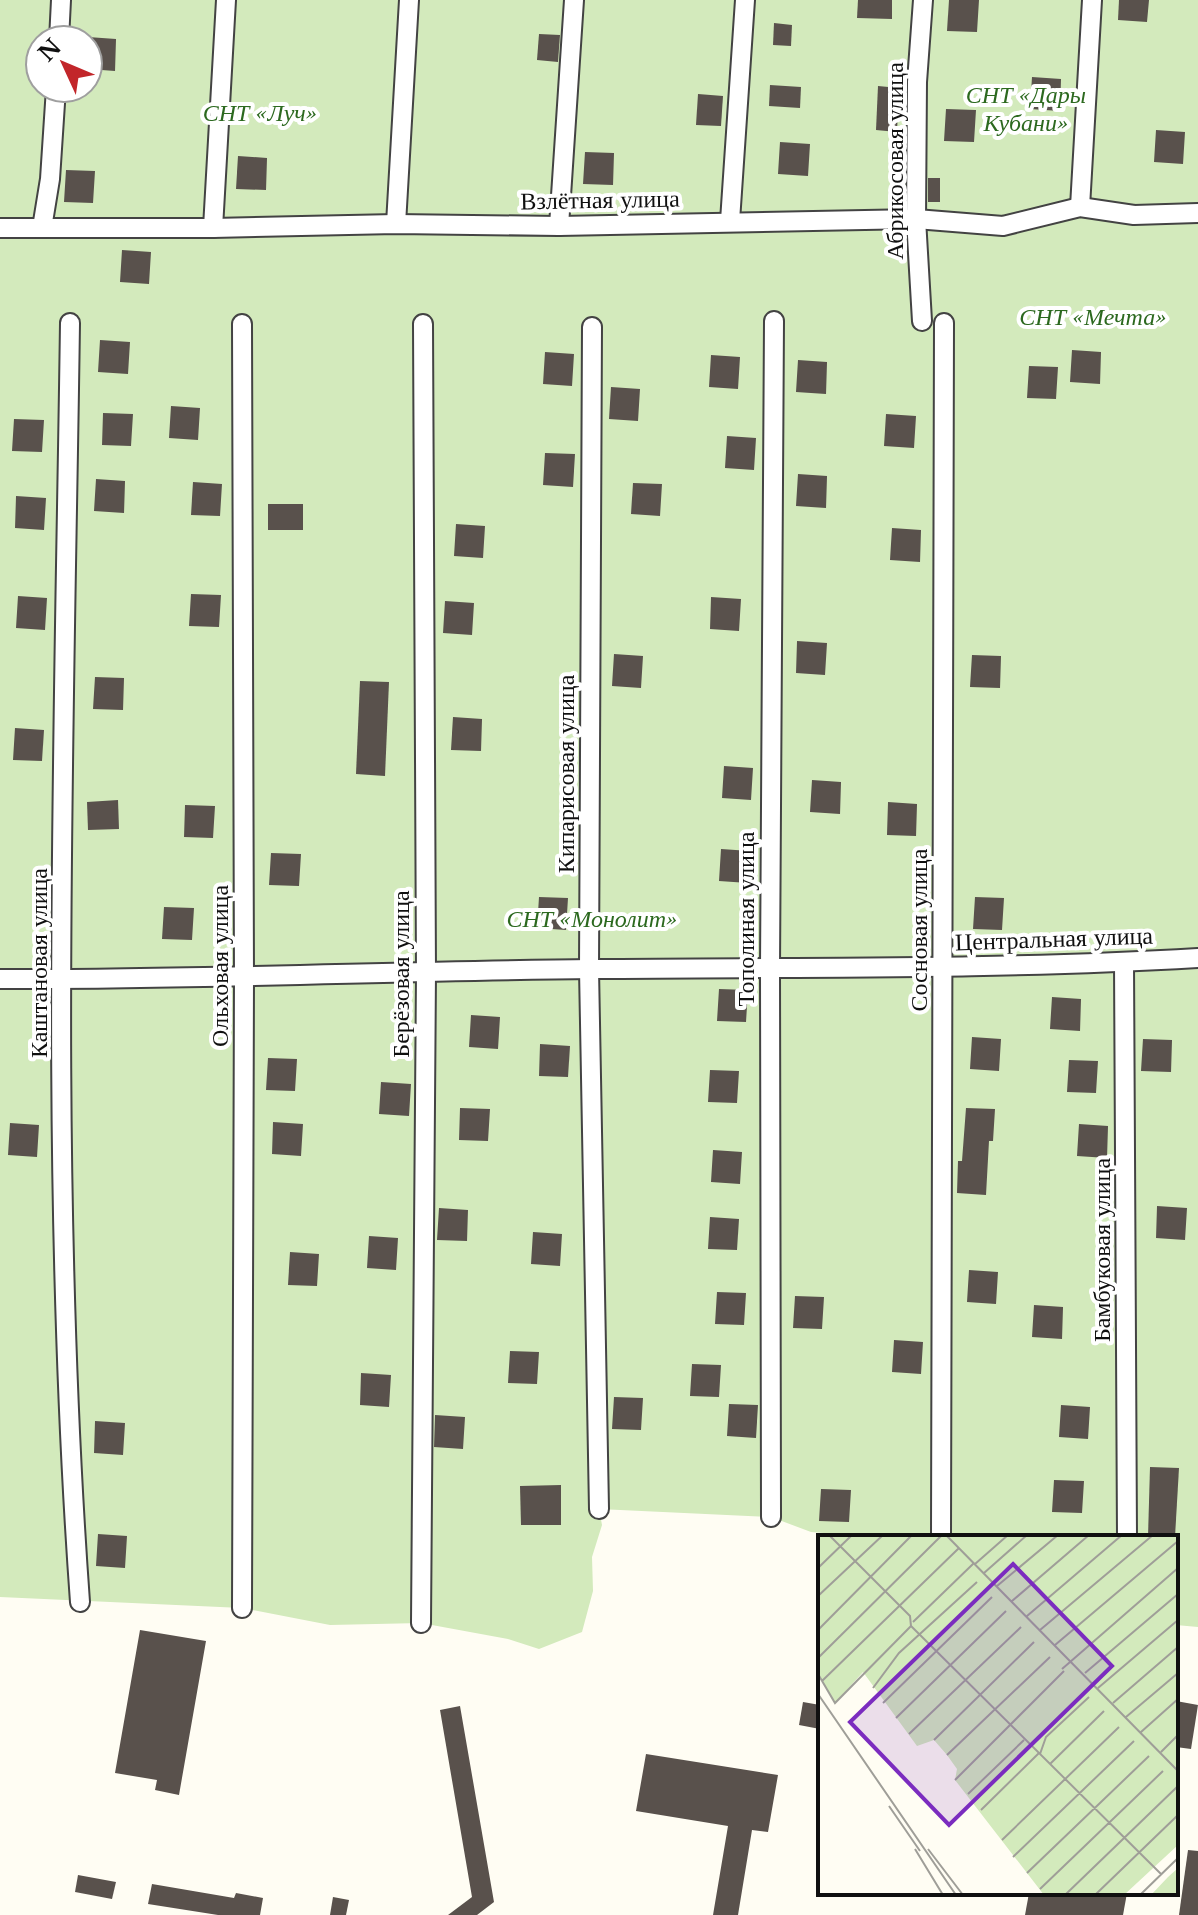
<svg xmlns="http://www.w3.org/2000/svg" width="1198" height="1915" font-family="'Libre Baskerville',serif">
	<rect width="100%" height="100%" fill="#fffdf3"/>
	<path fill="#d3eabc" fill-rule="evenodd" d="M0,0H1198V1627L1176,1625V1537H875L811,1532L771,1517L599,1509L602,1525L592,1557L593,1591L582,1632L539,1649L508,1639L421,1623L330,1625L242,1608L0,1597ZM40,40H88V88H40Z"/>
	<g fill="#59514c">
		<polygon points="858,0 892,0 892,19 857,18"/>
		<polygon points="949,0 979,0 977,32 947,31"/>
		<polygon points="1119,0 1149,0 1147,22 1118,20"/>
		<polygon points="774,23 792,25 791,46 773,45"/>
		<polygon points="539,34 560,35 558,62 537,60"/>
		<polygon points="88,37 116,39 115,71 88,69"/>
		<polygon points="1032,77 1061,79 1060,111 1030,109"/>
		<polygon points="770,85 801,87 800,108 769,106"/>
		<polygon points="878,86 899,88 897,132 876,130"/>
		<polygon points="698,94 723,96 721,126 696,125"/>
		<polygon points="946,109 976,110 974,142 944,141"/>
		<polygon points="1156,130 1185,132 1183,164 1154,162"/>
		<polygon points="780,142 810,144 808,176 778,174"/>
		<polygon points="585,152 614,153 613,185 583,184"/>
		<polygon points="238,156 267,158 266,190 236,189"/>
		<polygon points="66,170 95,171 93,203 64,202"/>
		<rect x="928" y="178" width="12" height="24"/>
		<polygon points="122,250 151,252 149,284 120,282"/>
		<polygon points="100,340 130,342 128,374 98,372"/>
		<polygon points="1072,350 1101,352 1100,384 1070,382"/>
		<polygon points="545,352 574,354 572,386 543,384"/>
		<polygon points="711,355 740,357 738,389 709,387"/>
		<polygon points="798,360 827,362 826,394 796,392"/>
		<polygon points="1029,366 1058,367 1056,399 1027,398"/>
		<polygon points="611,387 640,389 638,421 609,419"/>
		<polygon points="171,406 200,408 198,440 169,438"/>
		<polygon points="103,413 133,414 131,446 102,445"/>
		<polygon points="886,414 916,416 914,448 884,446"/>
		<polygon points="14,419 44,420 42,452 12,451"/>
		<polygon points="727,436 756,438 754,470 725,468"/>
		<polygon points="545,453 575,454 573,487 543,485"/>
		<polygon points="798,474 827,476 826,508 796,506"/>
		<polygon points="96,479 125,481 124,513 94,511"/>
		<polygon points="193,482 222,484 220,516 191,515"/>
		<polygon points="633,483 662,484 660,516 631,514"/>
		<polygon points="16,496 46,498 44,530 15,528"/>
		<rect x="268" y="504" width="35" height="26"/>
		<polygon points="456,524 485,526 483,558 454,556"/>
		<polygon points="892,528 921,530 920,562 890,560"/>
		<polygon points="191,594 221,595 219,627 189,626"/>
		<polygon points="18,596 47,598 45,630 16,628"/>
		<polygon points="711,597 741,599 739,631 710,629"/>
		<polygon points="445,601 474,603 472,635 443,633"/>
		<polygon points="797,641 827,643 825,675 796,673"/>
		<polygon points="614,654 643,656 641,688 612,686"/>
		<polygon points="972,655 1001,656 1000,688 970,687"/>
		<polygon points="95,677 124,678 123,710 93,709"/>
		<polygon points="360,681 389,682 385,776 356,774"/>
		<polygon points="453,717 482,719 481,751 451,750"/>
		<polygon points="15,728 44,730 42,761 13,760"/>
		<polygon points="724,766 753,768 751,800 722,798"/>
		<polygon points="812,780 841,782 840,814 810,812"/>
		<polygon points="118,800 119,829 88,830 87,802"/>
		<polygon points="888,802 917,804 916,836 887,835"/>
		<polygon points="185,805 215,806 213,838 184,837"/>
		<polygon points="721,849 750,851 748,883 719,881"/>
		<polygon points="271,853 301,854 299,886 269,885"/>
		<polygon points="539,897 568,898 566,930 537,928"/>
		<polygon points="975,897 1004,898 1002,930 973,929"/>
		<polygon points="164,907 194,908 192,940 162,939"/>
		<polygon points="719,989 748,990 746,1022 717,1021"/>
		<polygon points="1052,997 1081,999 1080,1031 1050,1029"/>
		<polygon points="471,1015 500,1017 498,1049 469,1047"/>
		<polygon points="972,1037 1001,1039 999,1071 970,1069"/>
		<polygon points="1143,1039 1172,1040 1171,1072 1141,1071"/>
		<polygon points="540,1044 570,1046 568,1077 539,1076"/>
		<polygon points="268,1058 297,1059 295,1091 266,1090"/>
		<polygon points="1069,1060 1098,1061 1096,1093 1067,1092"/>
		<polygon points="710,1070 739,1071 737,1103 708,1102"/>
		<polygon points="381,1082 411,1084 409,1116 379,1114"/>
		<polygon points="460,1108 490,1109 488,1141 459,1140"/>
		<polygon points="966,1108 995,1109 993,1141 989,1141 986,1195 957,1193 958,1161 962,1161"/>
		<polygon points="273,1122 303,1124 301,1156 272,1154"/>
		<polygon points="10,1123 39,1125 37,1157 8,1155"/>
		<polygon points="1079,1124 1108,1126 1107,1158 1077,1156"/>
		<polygon points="713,1150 742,1152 740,1184 711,1182"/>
		<polygon points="1157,1206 1187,1208 1185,1240 1156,1238"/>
		<polygon points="439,1208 468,1210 467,1241 437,1240"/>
		<polygon points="710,1217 739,1219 737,1250 708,1249"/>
		<polygon points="533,1232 562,1234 560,1266 531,1264"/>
		<polygon points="369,1236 398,1238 396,1270 367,1268"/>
		<polygon points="290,1252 319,1254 317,1286 288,1285"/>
		<polygon points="969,1270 998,1272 996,1304 967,1302"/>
		<polygon points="717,1292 746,1293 744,1325 715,1324"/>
		<polygon points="795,1296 824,1297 822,1329 793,1328"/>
		<polygon points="1034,1305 1063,1307 1062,1339 1032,1337"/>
		<polygon points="894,1340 923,1342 921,1374 892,1372"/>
		<polygon points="510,1351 539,1352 537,1384 508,1383"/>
		<polygon points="692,1364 721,1365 719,1397 690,1396"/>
		<polygon points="361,1373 391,1375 389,1407 360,1405"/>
		<polygon points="614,1397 643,1398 641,1430 612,1429"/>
		<polygon points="729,1404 758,1405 756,1438 727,1436"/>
		<polygon points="1061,1405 1090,1407 1088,1439 1059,1437"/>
		<polygon points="435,1415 465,1417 463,1449 434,1447"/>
		<polygon points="95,1421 125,1423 123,1455 94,1453"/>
		<polygon points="1150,1467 1179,1468 1175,1537 1148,1537"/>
		<polygon points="1054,1480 1084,1481 1082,1513 1052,1512"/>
		<polygon points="561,1485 561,1525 521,1525 520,1486"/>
		<polygon points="821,1489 851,1490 849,1522 819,1521"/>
		<polygon points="98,1534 127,1536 125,1568 96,1566"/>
		<polygon points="140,1630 206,1641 179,1795 155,1790 157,1780 115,1773"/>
		<polygon points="1176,1701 1198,1705 1191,1749 1176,1747"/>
		<polygon points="803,1702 820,1705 820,1729 799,1725"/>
		<polygon points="460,1706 494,1902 477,1915 448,1915 472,1897 440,1710"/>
		<polygon points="646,1754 778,1775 768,1832 752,1830 738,1915 713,1915 728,1826 636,1811"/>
		<polygon points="1188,1850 1198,1851 1198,1915 1179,1915"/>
		<polygon points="78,1875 116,1882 112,1899 75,1892"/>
		<polygon points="152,1884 234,1898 236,1893 263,1898 260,1915 218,1915 148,1904"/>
		<polygon points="1029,1893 1127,1893 1123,1915 1025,1915"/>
		<polygon points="333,1897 349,1900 346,1915 330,1915"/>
	</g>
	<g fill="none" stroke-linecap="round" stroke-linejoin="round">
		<g stroke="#434343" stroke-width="22">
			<g id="minor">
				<polyline points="59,40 61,0"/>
				<polyline points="1080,207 1092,0"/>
				<polyline points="730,221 745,0"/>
				<polyline points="396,224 409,0"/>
				<polyline points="559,226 574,0"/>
				<polyline points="0,228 213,228 396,224 559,226 916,219 1003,226 1080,207 1134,215 1198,213"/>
				<polyline points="42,228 50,179 56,88"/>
				<polyline points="213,228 226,0"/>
				<polyline points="922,321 916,219 917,82 923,0"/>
				<path d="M70,323C64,749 49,1177 80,1602"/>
				<polyline points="242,324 244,978 242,1608"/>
				<polyline points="592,327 589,969 599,1509"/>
				<polyline points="1124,962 1127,1537"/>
				<path d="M0,979C198,980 395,971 593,969C795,967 997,970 1198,958"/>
				<polyline points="771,1517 770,968 774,321"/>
				<polyline points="941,1537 944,323"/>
				<polyline points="421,1623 426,973 423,324"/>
			</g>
		</g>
		<use href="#minor" stroke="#fff" stroke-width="18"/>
	</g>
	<g text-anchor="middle" stroke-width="8" stroke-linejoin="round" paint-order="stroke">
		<g font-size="24" font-style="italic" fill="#2c691f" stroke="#fff">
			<text x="1026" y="103">СНТ «Дары<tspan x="1026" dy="28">Кубани»</tspan></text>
			<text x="260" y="121">СНТ «Луч»</text>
			<text x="1093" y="325">СНТ «Мечта»</text>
			<text x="592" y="927">СНТ «Монолит»</text>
		</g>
		<g font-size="24" fill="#101010" stroke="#fff">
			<text transform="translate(895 161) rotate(-90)" y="8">Абрикосовая улица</text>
			<text transform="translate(600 200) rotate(-1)" y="8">Взлётная улица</text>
			<text transform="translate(566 774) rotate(-90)" y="8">Кипарисовая улица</text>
			<text transform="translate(746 919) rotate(-90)" y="8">Тополиная улица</text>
			<text transform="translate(919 930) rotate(-90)" y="8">Сосновая улица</text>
			<text transform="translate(1054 939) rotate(-2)" y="8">Центральная улица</text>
			<text transform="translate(39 963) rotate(-90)" y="8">Каштановая улица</text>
			<text transform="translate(220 966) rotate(-90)" y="8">Ольховая улица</text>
			<text transform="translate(401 974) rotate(-90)" y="8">Берёзовая улица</text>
			<text transform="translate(1102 1250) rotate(-90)" y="8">Бамбуковая улица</text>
		</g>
	</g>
	<g transform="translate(818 1535)">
		<rect width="360" height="360" fill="#fffdf3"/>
		<path d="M0,0H360V310L306,360H226L137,245L139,234L129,220L116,205L99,211L45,137L17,168L0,139ZM360,333V360H333L350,342Z" fill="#d3eabc"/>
		<path fill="none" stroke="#9f9e98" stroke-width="2" d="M11,0L92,81L93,91L343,339M128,0L360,236M157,29L190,0M0,33L34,0M166,38L209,0M179,51L240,0M0,61L65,0M194,66L271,0M209,81L304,0M95,87L156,28M0,95L94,0M222,95L335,0M237,110L360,6M0,123L124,0M244,134L360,33M267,138L360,59M0,139L17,168L93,91M4,146L141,13M55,153L81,118L159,47M280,153L360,85M0,159L138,360M65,168L174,62M295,168L360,112M308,182L360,138M78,183L188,76M323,197L360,164M91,199L203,92M116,205L216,107M343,217L360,200M222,219L228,202L271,162M129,220L232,122M232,229L286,176M137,245L246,136M150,259L206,205M71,271L102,316M163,275L221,218M184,305L301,192M97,314L125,360M110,314L145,360M195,322L316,206M209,338L331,221M222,354L345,236M247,360L360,251M277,360L360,280M322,360L360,323"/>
		<path fill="#7b2cbf" fill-opacity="0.15" stroke="#7b2cbf" stroke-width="4" d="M195,29L294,131L131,290L32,187Z"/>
		<rect width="360" height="360" fill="none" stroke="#101010" stroke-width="4"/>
	</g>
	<g transform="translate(64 64) rotate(314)"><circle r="38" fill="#ffffff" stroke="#9f9f9f" stroke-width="2"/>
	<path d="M0-6L14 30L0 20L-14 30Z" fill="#c2262a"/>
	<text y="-12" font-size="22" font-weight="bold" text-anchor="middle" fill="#101010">N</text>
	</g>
</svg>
